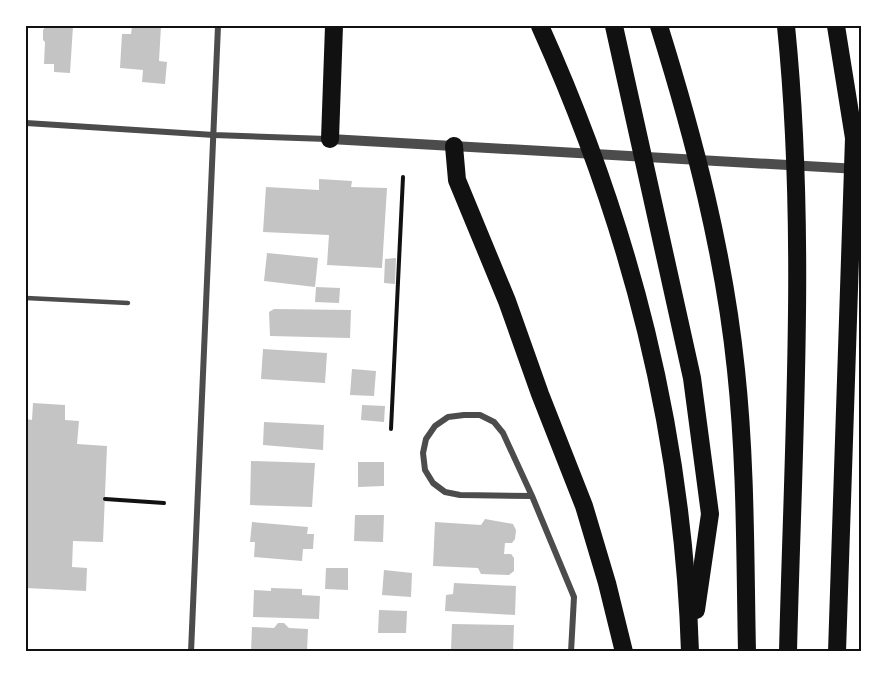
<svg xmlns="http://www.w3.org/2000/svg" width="887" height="677" font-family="'Nunito Sans',sans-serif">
	<rect width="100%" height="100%" fill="#fff"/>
	<g fill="#c4c4c4">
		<polygon points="46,26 73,26 70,73 54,72 54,64 44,64 45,42 43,40 43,30"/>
		<polygon points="132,26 161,26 159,61 167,62 165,84 142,82 143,70 120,68 122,34 131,34"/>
		<polygon points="319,179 352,181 351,187 387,188 382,268 327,265 329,235 263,232 266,187 319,190"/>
		<polygon points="267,253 318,258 315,287 264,281"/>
		<polygon points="396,258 395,284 384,283 385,259"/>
		<polygon points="316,287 340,288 339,303 315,302"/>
		<polygon points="274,309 351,310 350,338 270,336 269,312"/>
		<polygon points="263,349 327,353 325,383 261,379"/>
		<polygon points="352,369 376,371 374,396 350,395"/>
		<polygon points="33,403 65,405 65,420 79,421 77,444 107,446 103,542 73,541 72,567 87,568 86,591 26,588 26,419 32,420"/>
		<polygon points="362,405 385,406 384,422 361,420"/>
		<polygon points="264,422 324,425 323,450 263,445"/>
		<polygon points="251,461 315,463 312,507 250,505"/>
		<polygon points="358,462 384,462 384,486 358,487"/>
		<polygon points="355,515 384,515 383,542 354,541"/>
		<polygon points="485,519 513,524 516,530 515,539 512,543 505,543 504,554 511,554 514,558 514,571 509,575 481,574 478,568 433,566 435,522 481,525"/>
		<polygon points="252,522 308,527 307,534 314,534 313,549 303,549 302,561 254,557 255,542 250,542"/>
		<polygon points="326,568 348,568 348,590 325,589"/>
		<polygon points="384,570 412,573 411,597 382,595"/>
		<polygon points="454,583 516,586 515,615 445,611 446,595 453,594"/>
		<polygon points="271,588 302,589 302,595 320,596 319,619 253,617 254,590 271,591"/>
		<polygon points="379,610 407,611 406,633 378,633"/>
		<polygon points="278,623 284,623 289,628 308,629 307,652 251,652 252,627 274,628"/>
		<polygon points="452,624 514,625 513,652 451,650"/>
	</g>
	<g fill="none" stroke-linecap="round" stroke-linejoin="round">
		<g stroke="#111" stroke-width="4">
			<polyline points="391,429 403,177"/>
			<polyline points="105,499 164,503"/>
		</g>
		<polyline stroke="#4c4c4c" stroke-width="4.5" points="26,298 128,303"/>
		<g stroke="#4c4c4c" stroke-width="6">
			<polyline points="26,123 214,135 327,139"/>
			<polyline points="532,496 460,495 445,492 433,483 425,470 423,453 426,439 435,426 448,417 464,415 480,415 494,422 503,433 532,496 574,597 571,652"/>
			<polyline points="191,652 218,26"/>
		</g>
		<polyline stroke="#4c4c4c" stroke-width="10" points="330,139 858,169"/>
		<g stroke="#111" stroke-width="18">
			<path d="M540,26C630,226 683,431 690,652"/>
			<polyline points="614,26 692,378 710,514 696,610"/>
			<path d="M659,26C694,138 724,253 736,370C746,463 745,558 747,652"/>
			<path d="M786,26C807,233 793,443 788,652"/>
			<polyline points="836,26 854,138 837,652"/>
			<polyline points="330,139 334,26"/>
			<polyline points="454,146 457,180 507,301 540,394 584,506 607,583 624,652"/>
		</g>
	</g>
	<rect width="887" height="677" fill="none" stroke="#ffffff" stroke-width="54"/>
	<rect x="27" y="27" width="833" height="623" fill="none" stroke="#111" stroke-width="2"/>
</svg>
